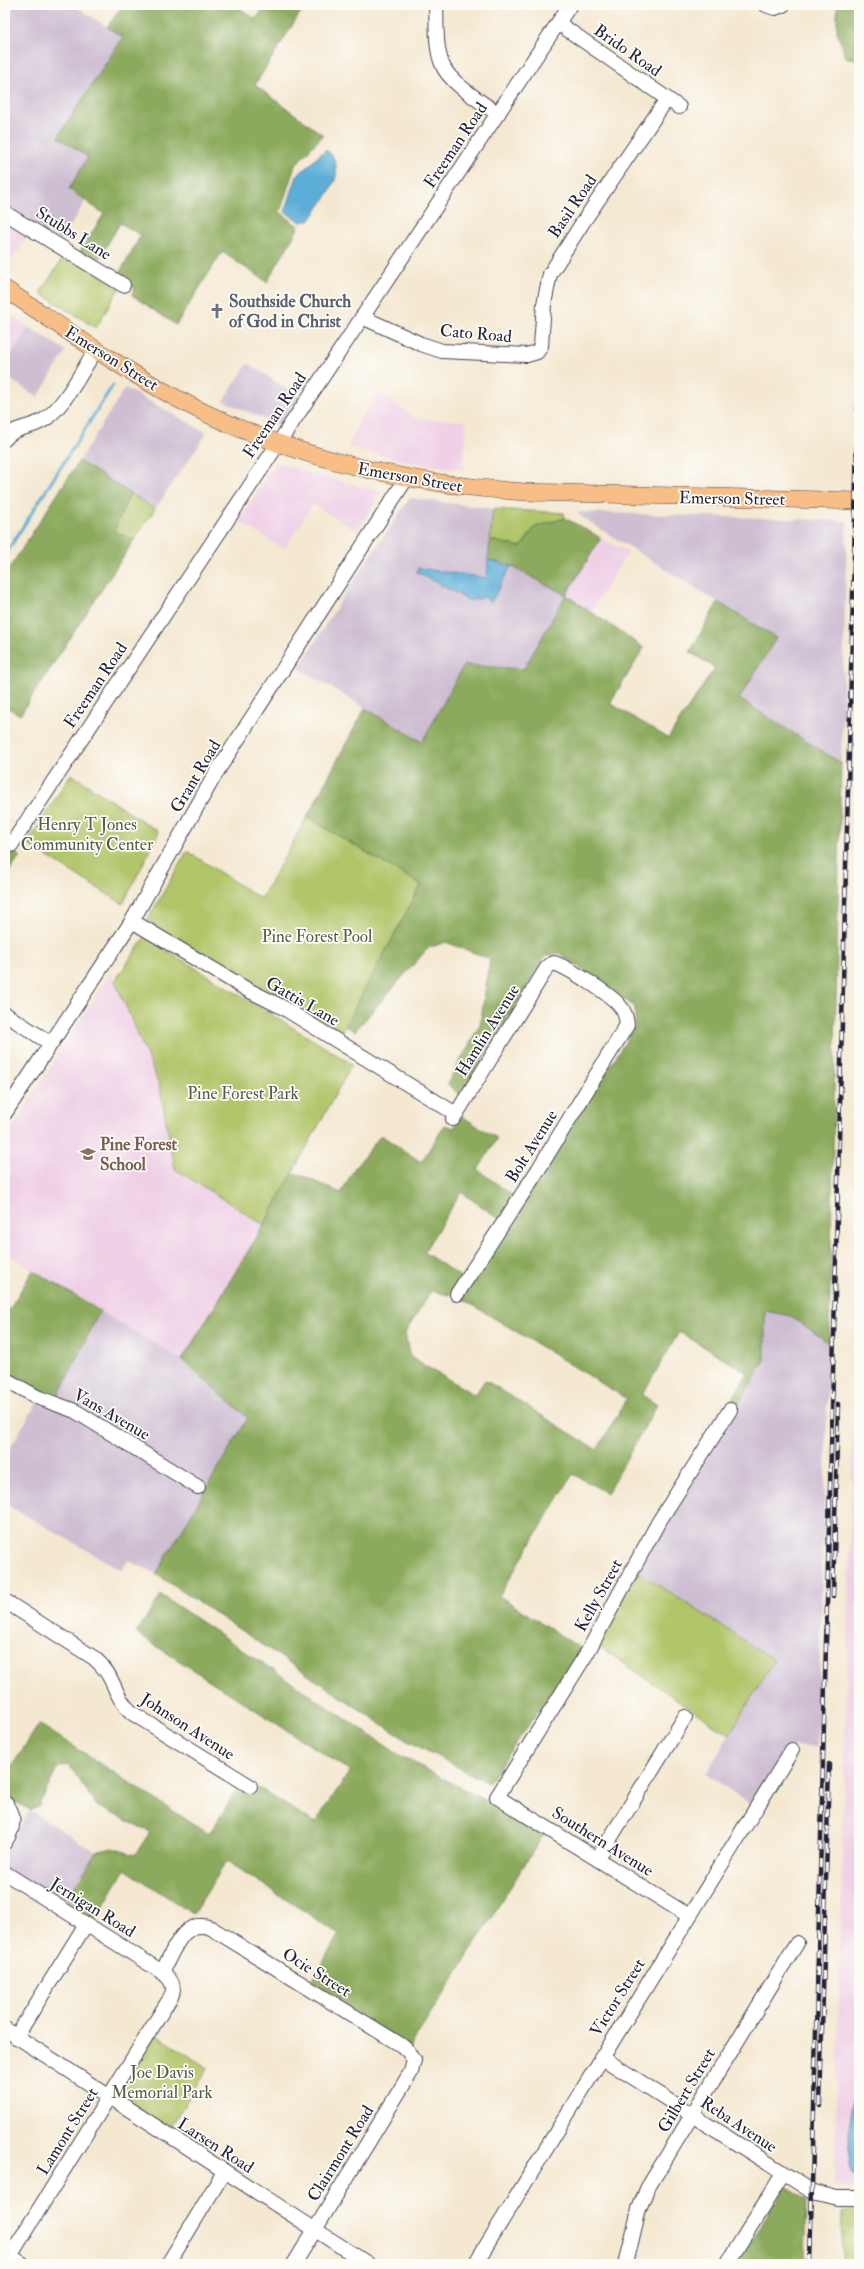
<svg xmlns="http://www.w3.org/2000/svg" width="864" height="2269" font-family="'IM FELL Double Pica',serif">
	<rect width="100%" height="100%" fill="#fdfcf7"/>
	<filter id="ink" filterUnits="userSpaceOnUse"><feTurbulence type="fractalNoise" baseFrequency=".025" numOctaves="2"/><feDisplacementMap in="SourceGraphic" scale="8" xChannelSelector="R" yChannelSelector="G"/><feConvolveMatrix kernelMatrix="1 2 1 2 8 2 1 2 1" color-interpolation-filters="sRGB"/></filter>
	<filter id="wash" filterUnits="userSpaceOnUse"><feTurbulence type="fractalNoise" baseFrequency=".012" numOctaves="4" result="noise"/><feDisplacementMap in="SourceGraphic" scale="16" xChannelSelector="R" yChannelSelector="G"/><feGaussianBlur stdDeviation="0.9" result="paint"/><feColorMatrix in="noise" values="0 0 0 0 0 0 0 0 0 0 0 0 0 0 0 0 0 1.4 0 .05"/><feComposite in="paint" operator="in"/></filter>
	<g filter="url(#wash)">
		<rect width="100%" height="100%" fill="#f4e8d1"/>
		<g fill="#efd0e6">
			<polygon points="5,217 30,231 5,270"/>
			<polygon points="5,312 29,327 5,364"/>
			<polygon points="379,393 416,419 466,421 464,470 404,461 348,447 362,417"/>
			<polygon points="278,462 305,472 382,492 357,531 313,504 284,549 239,521 262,485 267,475"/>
			<polygon points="601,538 628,552 591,611 566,595"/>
			<polygon points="111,972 159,1084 175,1169 264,1225 182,1360 5,1253 5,1139"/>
			<polygon points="856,1308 859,1308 859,2187 834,2186"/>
		</g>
		<g fill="#cdbed2">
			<polygon points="5,5 73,5 123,37 58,137 88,157 69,189 85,202 61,241 5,207"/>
			<polygon points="29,327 66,351 38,397 5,376 5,364"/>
			<polygon points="248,363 302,399 289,418 281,426 223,401"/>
			<polygon points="125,388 207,433 155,509 79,461"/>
			<polygon points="410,498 493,509 487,578 418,568 418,572 484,597 491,602 511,566 566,595 524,669 464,665 422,742 299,668 344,595"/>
			<polygon points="578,512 847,521 841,763 739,699 776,638 580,516"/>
			<polygon points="859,1223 859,1308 856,1308"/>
			<polygon points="100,1311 182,1360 248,1418 156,1574 128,1560 122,1570 5,1504 5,1456 37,1403 57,1398"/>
			<polygon points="765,1311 791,1316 829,1343 817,1747 789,1746 752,1805 706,1774 774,1660 638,1572 661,1527 687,1491 765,1360"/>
			<polygon points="30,1810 96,1852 64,1906 5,1869 5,1851"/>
		</g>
		<g fill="#b1c569" stroke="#6a7452">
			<polygon points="66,253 120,287 96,328 40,293"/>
			<polygon points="130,493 155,509 134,540 114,531"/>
			<polygon points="493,509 564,513 565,518 535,527 521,547 490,540"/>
			<polygon points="71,774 159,832 123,904 27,844"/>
			<polygon points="307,817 421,885 340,1036 147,921 187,851 261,899"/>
			<polygon points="145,937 352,1064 264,1225 175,1169 159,1084 115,981"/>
			<polygon points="638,1572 774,1660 729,1735 597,1645"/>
			<polygon points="155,2034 208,2068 169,2129 117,2094"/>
			<polygon points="843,2211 859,2211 859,2264 842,2264"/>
		</g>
		<g fill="#8caa5d" stroke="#57664c">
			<polygon points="123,5 234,5 256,19 266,5 305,5 255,85 323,135 295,165 280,212 299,227 267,282 222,252 176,325 132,295 135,288 117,277 141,235 120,223 96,264 79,253 104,214 69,189 88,157 58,137 123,37 107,27"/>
			<polygon points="837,5 859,5 857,59 846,58 837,32"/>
			<polygon points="79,461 130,493 114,531 134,540 20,715 5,706 5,575"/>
			<polygon points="565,518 601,538 566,595 644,648 610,703 668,738 715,668 690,652 718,602 776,638 739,699 841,763 829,1343 791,1316 765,1311 765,1360 739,1403 731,1400 748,1373 679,1332 642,1395 657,1405 607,1493 573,1474 499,1596 582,1649 488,1783 406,1740 156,1574 248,1418 182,1360 264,1225 293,1172 341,1193 354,1169 381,1135 421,1162 445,1125 454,1128 461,1116 497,1138 478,1170 515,1197 501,1220 461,1192 424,1252 462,1278 449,1295 431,1291 405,1333 410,1357 475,1395 485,1380 597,1450 627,1399 461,1298 635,1027 635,1007 559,953 545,956 461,1096 447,1084 480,1025 490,959 446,942 428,948 355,1031 345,1026 421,885 307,817 365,708 422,742 464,665 524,669 566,595 511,566 488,560 490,540 521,547 535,527"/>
			<polygon points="5,846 20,856 5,877"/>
			<polygon points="33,1270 100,1311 57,1398 23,1384 5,1373 5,1308 9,1310"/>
			<polygon points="161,1595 401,1756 545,1832 410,2047 310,1985 339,1934 227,1861 193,1914 125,1869 92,1925 64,1906 96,1852 112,1848 135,1855 150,1832 97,1806 69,1765 57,1769 38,1807 30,1810 5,1796 5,1777 39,1724 209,1834 239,1787 253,1795 259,1788 315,1823 350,1771 136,1633"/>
			<polygon points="786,2186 807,2200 805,2264 737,2264"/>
		</g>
		<g fill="#5caed7" stroke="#3f6889">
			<path d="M325,150C336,153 339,174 334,182C328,196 318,208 310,220L301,222L285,212L297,176Z"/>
			<polygon points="488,560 511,566 491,602 484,597 470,601 417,572 418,568 487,578"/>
			<polygon points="859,2093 859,2175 852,2175 849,2166 851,2109 853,2097"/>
		</g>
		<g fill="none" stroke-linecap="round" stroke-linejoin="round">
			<polyline stroke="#5caed7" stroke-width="3" points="5,555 113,385"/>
		</g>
	</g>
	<g filter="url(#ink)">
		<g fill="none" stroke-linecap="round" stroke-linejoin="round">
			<g stroke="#424052" stroke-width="16">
				<g id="minor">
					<path d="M436,5C437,24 435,46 442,64C449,83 482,102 498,114"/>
					<polyline points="766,5 775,8 783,5"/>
					<polyline points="558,23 679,107"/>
					<polyline points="5,213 123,285"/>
					<polyline points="362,317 421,344 442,351 527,355 537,352 541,346 544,304 550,274 583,222 667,99"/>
					<path d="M5,439C15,425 35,429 48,417C68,400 82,371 96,349"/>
					<polyline points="11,845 570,5"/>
					<polyline points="132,921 248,990 282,1007 456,1114"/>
					<polyline points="5,1014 50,1043"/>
					<polyline points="5,1113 132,921 216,773 406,479"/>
					<path d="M453,1119L548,966L554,963C567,967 610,994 619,1005C625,1011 626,1017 627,1025L538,1170L457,1294"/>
					<polyline points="5,1379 37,1397 75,1411 198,1487"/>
					<path d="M5,1601L94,1658C116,1676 112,1695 132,1713L250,1786"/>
					<path d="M5,1803C17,1815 13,1830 5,1842"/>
					<polyline points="598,1858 685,1717"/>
					<path d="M5,1873L162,1972C171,1979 176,1986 171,1997L10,2256"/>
					<polyline points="689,1916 497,1797 587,1653 658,1523 730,1410"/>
					<path d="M162,1972C173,1952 183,1917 211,1928L401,2045L408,2051L414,2060L411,2072L294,2264"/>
					<polyline points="5,2029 368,2264"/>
					<polyline points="16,2037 86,1924"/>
					<polyline points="601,2057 813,2192 837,2198 859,2198"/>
					<polyline points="5,2253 23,2264"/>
					<polyline points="168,2264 224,2172"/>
					<polyline points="475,2264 792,1750"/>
					<polyline points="626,2264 639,2209 647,2189 797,1943"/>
					<polyline points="727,2264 783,2174"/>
				</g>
			</g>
			<g stroke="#424052" stroke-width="18">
				<path id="major" d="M5,289C61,326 117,366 176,398C285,457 402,484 526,492L859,501"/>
			</g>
			<use href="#minor" stroke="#fff" stroke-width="14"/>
			<use href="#major" stroke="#f7be87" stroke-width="17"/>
			<g stroke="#22223b" stroke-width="4.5">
				<g id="rail">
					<polyline points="833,1596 838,1404"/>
					<polyline points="820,2106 829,1764"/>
					<polyline points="810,2264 859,363"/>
				</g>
			</g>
			<use href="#rail" stroke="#fdfcf7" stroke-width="3" stroke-dasharray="9" stroke-linecap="butt"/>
		</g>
	</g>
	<defs>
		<g id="church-bare" transform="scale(1.2)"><path d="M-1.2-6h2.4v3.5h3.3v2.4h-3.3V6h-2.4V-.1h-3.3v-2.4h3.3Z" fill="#6b7280" stroke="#fdfcf7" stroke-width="2.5" paint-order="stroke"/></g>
		<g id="school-bare" transform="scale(1.2)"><path d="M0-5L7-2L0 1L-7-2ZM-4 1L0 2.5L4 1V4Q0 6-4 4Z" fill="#8d6e63" stroke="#fdfcf7" stroke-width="2.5" paint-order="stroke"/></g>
	</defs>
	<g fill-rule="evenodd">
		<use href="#church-bare" x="217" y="311"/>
		<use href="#school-bare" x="88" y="1154"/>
	</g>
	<g text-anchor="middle" stroke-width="3.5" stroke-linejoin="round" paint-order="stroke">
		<g font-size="17" fill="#22223b" stroke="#fdfcf7">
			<text transform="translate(628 50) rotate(35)" y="6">Brido Road</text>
			<text transform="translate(455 145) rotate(-56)" y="6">Freeman Road</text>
			<text transform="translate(572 206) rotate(-56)" y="6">Basil Road</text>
			<text transform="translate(74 233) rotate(32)" y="6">Stubbs Lane</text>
			<text transform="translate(476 333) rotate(5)" y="6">Cato Road</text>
			<text transform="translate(112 358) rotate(32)" y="6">Emerson Street</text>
			<text transform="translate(274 415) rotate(-56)" y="6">Freeman Road</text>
			<text transform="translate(410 477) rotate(10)" y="6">Emerson Street</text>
			<text transform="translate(732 498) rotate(1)" y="6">Emerson Street</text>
			<text transform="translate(95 685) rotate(-56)" y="6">Freeman Road</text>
			<text transform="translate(195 776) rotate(-59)" y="6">Grant Road</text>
			<text transform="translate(303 1001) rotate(30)" y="6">Gattis Lane</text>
			<text transform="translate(487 1030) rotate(-58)" y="6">Hamlin Avenue</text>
			<text transform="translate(531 1146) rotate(-58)" y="6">Bolt Avenue</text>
			<text transform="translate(112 1414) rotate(30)" y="6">Vans Avenue</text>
			<text transform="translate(598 1595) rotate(-61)" y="6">Kelly Street</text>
			<text transform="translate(188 1726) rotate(33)" y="6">Johnson Avenue</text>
			<text transform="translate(603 1841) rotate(32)" y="6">Southern Avenue</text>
			<text transform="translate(93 1907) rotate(32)" y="6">Jernigan Road</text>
			<text transform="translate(317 1972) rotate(32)" y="6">Ocie Street</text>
			<text transform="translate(617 1997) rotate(-58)" y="6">Victor Street</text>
			<text transform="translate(686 2090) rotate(-59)" y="6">Gilbert Street</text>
			<text transform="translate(739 2124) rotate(33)" y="6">Reba Avenue</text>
			<text transform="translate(67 2131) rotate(-58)" y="6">Lamont Street</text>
			<text transform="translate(216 2145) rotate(33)" y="6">Larsen Road</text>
			<text transform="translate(340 2153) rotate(-58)" y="6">Clairmont Road</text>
		</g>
		<g font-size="17" font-weight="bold" fill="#5b616d" stroke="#fdfcf7" text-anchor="start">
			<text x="229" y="307">Southside Church<tspan x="229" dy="20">of God in Christ</tspan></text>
		</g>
		<g font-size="17" fill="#545b4b" stroke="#fdfcf7">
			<text x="87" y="830">Henry T Jones<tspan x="87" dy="20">Community Center</tspan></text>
			<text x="317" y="942">Pine Forest Pool</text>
			<text x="243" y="1099">Pine Forest Park</text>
			<text x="162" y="2078">Joe Davis<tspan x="162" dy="20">Memorial Park</tspan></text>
		</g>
		<g font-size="17" font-weight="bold" fill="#785e54" stroke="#fdfcf7" text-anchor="start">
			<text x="100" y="1150">Pine Forest<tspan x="100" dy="20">School</tspan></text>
		</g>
	</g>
	<rect width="864" height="2269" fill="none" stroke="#fdfcf7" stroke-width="20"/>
</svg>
